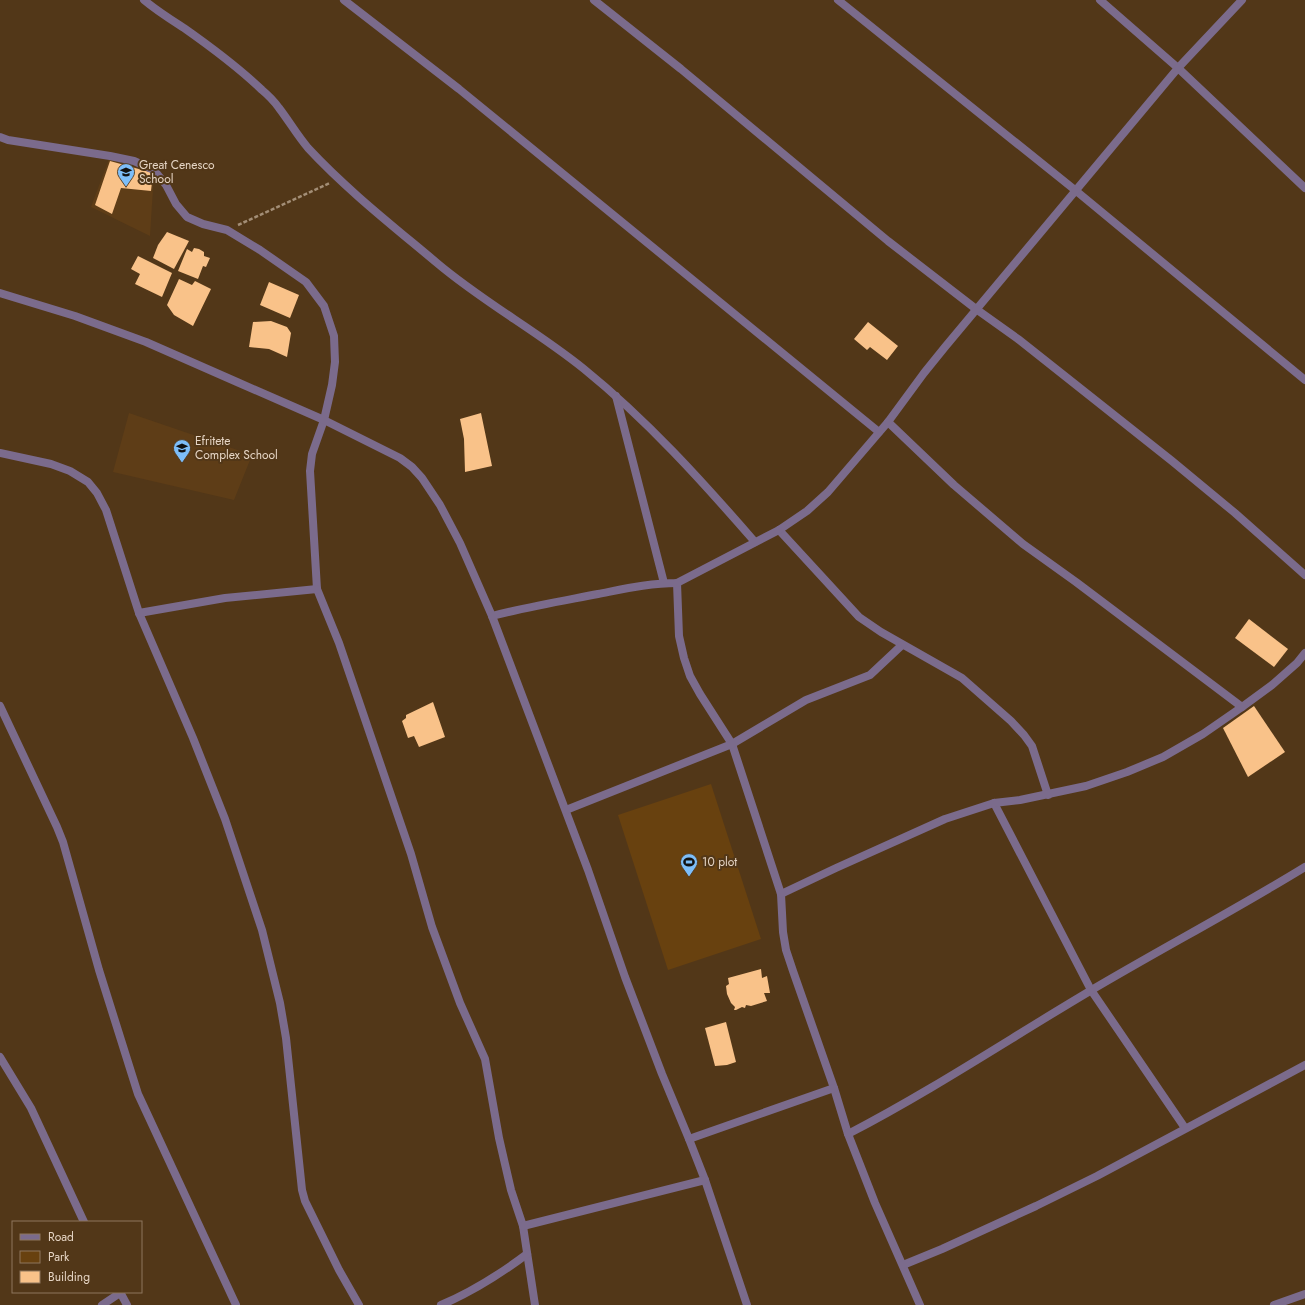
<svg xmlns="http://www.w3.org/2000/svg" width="1305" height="1305" font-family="Jost,sans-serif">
	<rect width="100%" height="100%" fill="#523718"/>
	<g fill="#5e3d17">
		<polygon points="109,159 154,173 150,236 91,207"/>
		<polygon points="129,413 252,455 234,500 113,472"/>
	</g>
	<polygon fill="#68410f" points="711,784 761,939 668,970 618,815"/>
	<g fill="#f9c289">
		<polygon points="110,161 153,173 151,191 121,188 112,214 95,205"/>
		<polygon points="167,232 189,241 174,269 153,258 158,245"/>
		<polygon points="194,248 199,249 204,252 204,256 210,258 206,267 203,266 198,279 178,271 187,249 192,252"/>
		<polygon points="138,256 172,273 162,297 135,284 140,274 131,269"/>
		<polygon points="179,279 192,285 195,281 211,289 193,326 174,315 167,305"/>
		<polygon points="269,282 299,295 290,318 260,305"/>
		<polygon points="271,321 287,327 291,333 287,357 269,349 249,347 253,322"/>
		<polygon points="868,322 898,346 887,360 870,347 867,350 854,339"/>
		<polygon points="481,413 492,466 465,472 464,439 460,419"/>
		<polygon points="1249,619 1288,649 1274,667 1235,638"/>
		<polygon points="433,702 445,737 419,747 414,736 408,738 402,721 406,718 406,715"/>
		<polygon points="1254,706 1285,752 1248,777 1223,728"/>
		<polygon points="761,969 762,978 767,976 770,993 764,993 767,1001 751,1006 746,1005 745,1008 742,1007 736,1010 734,1010 735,1007 731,1003 727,994 726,986 729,984 728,978"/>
		<polygon points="726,1022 736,1062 727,1065 715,1066 705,1028"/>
	</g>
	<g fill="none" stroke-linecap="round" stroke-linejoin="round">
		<polyline stroke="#a38e76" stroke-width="2.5" stroke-dasharray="4 2" stroke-linecap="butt" points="238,225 330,183"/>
		<g stroke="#7b6b8c" stroke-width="8">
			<path d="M144,0C157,11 170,19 184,28C211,47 238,67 262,90C268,95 274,101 279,108C289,121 297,135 308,148C347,190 393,226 437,263C483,302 537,331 584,369C647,420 702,481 755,542"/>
			<polyline points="344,0 459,89 879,432"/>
			<polyline points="594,0 681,69 888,241 976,309 1018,339 1172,461 1235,513 1305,575"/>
			<polyline points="838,0 1075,190 1305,380"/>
			<polyline points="1100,0 1178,68 1305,188"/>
			<polyline points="0,137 8,140 110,156 134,161 154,170 166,185 176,204 187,217 203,224 227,230 260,250 306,282 324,306 334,336 335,362 332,385 324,420 312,454 310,471 317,589 339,643 411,854 432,927 460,1003 485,1059 499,1138 511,1190 523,1226 535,1305"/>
			<polyline points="0,293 75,316 146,342 237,382 324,420 400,458 412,467 422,478 440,505 460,543 492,616 588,870 625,977 662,1074 689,1139 705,1180 747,1305"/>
			<polyline points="616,396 664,583"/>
			<polyline points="888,422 954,485 1023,544 1076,582 1242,707"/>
			<polyline points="0,453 51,464 70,471 88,482 97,493 106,510 139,613 193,738 225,819 262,930 280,1003 286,1038 302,1190 305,1201 339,1270 359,1305"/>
			<polyline points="779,530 859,617 881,632 962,678 1011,721 1024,735 1032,746 1048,795"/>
			<polyline points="677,583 679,636 684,658 690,676 700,694 732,744 781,894 783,932 786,950 793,971 834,1088 848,1134 875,1203 920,1305"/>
			<polyline points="139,613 225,598 317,589"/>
			<path d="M492,616C527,607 562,601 598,594C624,589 650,583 677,583L779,530L807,511L828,492L888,422L924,373L945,347L1178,68L1242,0"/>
			<polyline points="0,706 57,827 63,842 99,970 138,1094 236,1305"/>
			<polyline points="994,803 1091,990 1185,1128"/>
			<polyline points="566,810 732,744 806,700 870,675 902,645"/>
			<polyline points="781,894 836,868 945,819 994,803 1020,800 1086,786 1127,772 1163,757 1203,734 1242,707 1272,685 1297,663 1305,653"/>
			<polyline points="0,1057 31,1108 84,1222"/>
			<path d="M848,1134C931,1091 1009,1039 1090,991C1161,949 1235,910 1305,867"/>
			<polyline points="689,1139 834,1088"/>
			<polyline points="523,1226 705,1180"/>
			<polyline points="903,1265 942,1249 1036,1206 1097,1176 1305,1065"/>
			<polyline points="120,1292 127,1305"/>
			<polyline points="102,1305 120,1293"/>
			<path d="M441,1305C472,1292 499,1275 527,1254"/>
		</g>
		<polyline stroke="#7b6b8c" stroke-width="8" points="1274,1305 1305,1294"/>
	</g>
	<defs>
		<g id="school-pin" transform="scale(0.9)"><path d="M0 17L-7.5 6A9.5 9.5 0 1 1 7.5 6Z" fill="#7dbef9" stroke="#523718"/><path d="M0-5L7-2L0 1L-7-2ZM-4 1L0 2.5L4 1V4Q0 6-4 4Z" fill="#111"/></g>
		<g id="stadium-pin" transform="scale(0.9)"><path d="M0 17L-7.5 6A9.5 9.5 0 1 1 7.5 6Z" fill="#7dbef9" stroke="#523718"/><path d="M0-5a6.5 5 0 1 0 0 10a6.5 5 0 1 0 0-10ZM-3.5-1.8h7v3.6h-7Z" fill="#111"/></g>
	</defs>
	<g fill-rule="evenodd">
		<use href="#school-pin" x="126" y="172"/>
		<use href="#school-pin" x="182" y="448"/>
		<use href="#stadium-pin" x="689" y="862"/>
	</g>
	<g text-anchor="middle" stroke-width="4" stroke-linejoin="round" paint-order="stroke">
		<g font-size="12" fill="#e6d5c4" stroke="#523718" text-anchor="start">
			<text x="139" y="169">Great Cenesco<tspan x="139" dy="14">School</tspan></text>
			<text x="195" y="445">Efritete<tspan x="195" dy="14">Complex School</tspan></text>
			<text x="702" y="866">10 plot</text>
		</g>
	</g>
	<rect x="12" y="1221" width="130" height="72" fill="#523718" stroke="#8d765d"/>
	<rect x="20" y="1234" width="20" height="6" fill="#7b6b8c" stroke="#8d765d"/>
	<text x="48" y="1241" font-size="12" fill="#e6d5c4">Road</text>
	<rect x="20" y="1251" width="20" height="12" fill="#68410f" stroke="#8d765d"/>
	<text x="48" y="1261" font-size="12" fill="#e6d5c4">Park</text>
	<rect x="20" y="1271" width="20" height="12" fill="#f9c289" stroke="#8d765d"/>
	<text x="48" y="1281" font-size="12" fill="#e6d5c4">Building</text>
</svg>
